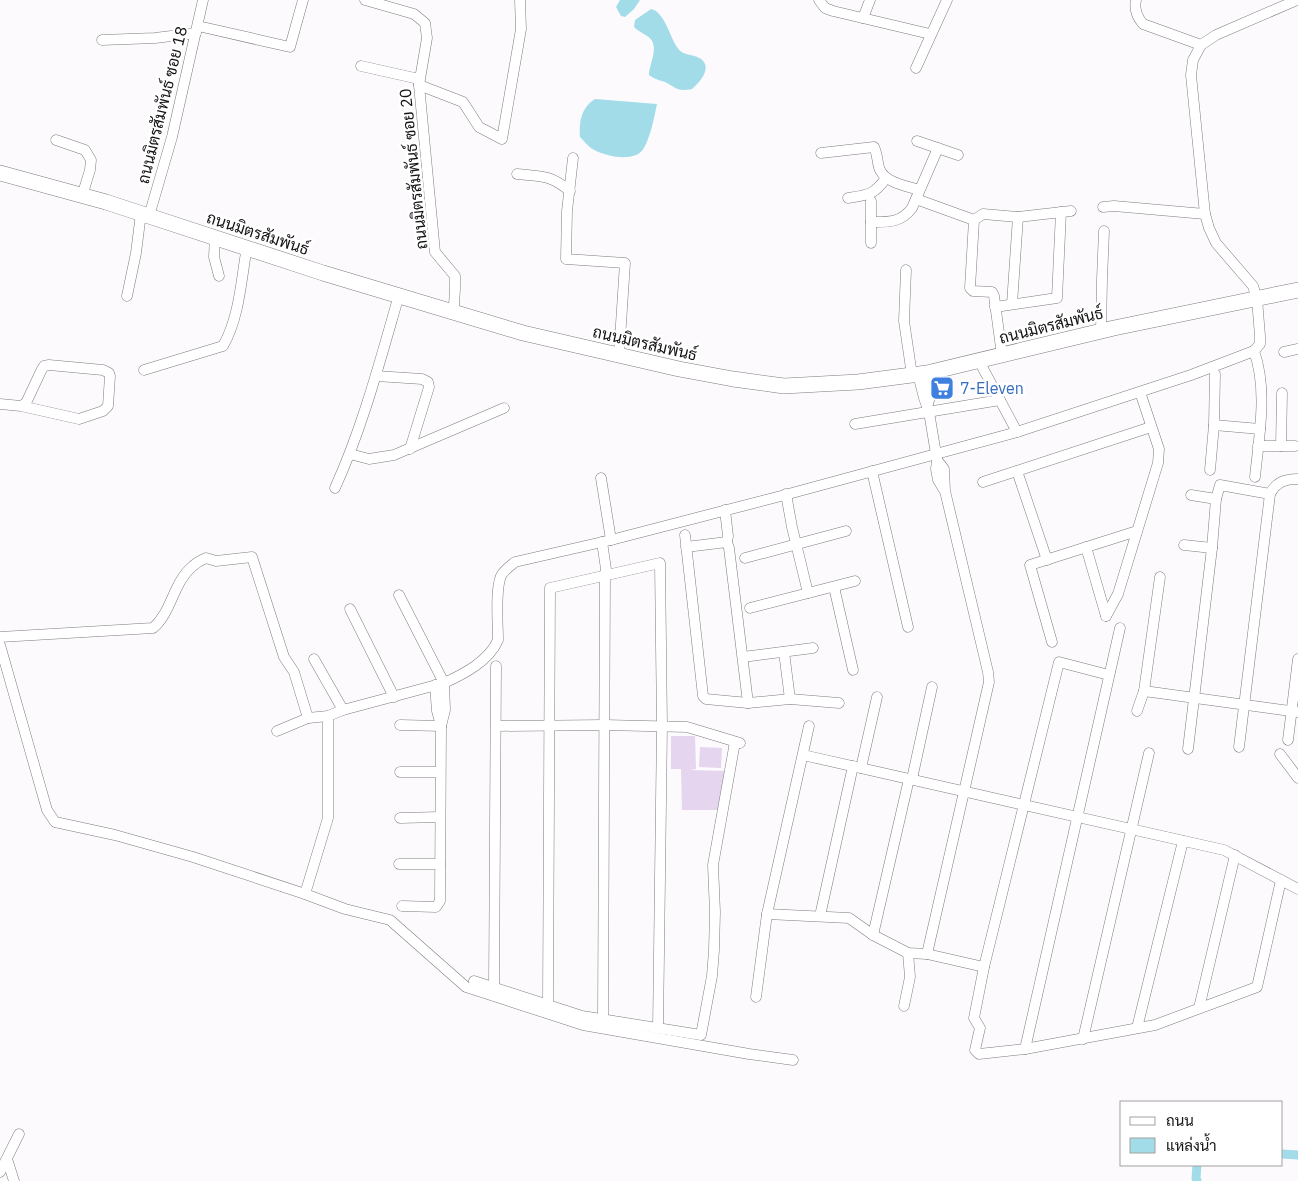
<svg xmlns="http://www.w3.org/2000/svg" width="1298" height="1181" font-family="'IBM Plex Sans',Sarabun,sans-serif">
	<rect width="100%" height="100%" fill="#fcfafd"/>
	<g fill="#e5d5ee">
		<polygon points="671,736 695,736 696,769 690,770 727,771 721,810 682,810 681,769 671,769"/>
		<polygon points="700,747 722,748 721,768 699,767"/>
	</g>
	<g fill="#a1dce8">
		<polygon points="620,0 640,0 634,9 625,17 621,16 616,7"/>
		<path d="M651,9C664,11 670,37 677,47C683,57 692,53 701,59C713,68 699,83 692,89C676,92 676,87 665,82C659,80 654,79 649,75V73C651,60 660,44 647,36C643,33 638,31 634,27L635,20Z"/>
		<path d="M595,99L657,104C654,118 651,135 644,148C635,164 603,156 591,148C587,145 583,140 580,137C579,122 581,108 595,99Z"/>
	</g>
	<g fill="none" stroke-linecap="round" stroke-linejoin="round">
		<g stroke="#a1dce8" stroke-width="9">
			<polyline points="1282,1154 1298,1155"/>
			<polyline points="1197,1165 1196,1178 1197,1181"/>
		</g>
		<g stroke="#7d7c7e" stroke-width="11">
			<g id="street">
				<polyline points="365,0 414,14 425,23 427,38 419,85 435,252 455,276 455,289 454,305 451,311"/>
				<polyline points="819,0 825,8 833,11 930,34"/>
				<path d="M1136,0C1134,9 1137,17 1143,24L1201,45"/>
				<polyline points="863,18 870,0"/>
				<polyline points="198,26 290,47 303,0"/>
				<polyline points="102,40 155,38 196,33"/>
				<polyline points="361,66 419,79"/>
				<polyline points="916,68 947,0"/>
				<polyline points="419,85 463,102 479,127 502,139 521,29 520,0"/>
				<polyline points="56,140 85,150 91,160 90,170 82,196"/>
				<polyline points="917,141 958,155"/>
				<path d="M821,153L874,147C878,155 877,164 880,170C886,183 907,186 919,190"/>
				<polyline points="573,158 567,211 566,259 625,263 619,354"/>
				<path d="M517,174C543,177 549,174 570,191"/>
				<path d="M848,198C868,195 874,195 886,178"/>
				<polyline points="916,199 974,220"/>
				<polyline points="871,201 871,243"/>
				<polyline points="1103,207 1114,206 1205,214"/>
				<polyline points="149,216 172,137 203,0"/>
				<path d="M871,222C888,222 901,223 912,208L938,148"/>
				<polyline points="215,236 214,257 219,276"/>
				<polyline points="906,270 904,321 912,375"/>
				<polyline points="127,296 136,253 141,213"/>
				<polyline points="1012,304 1018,217"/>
				<polyline points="995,307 1057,298 1061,212"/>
				<polyline points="1101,331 1102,279 1104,231"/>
				<polyline points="1284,352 1298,349"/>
				<polyline points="1002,355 994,296 992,292 973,291 970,288 974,220 983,214 1018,217 1071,211"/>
				<polyline points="979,361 1017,432"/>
				<path d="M144,370L223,346C240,316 241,279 247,247"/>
				<polyline points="927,373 930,397 928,404"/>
				<polyline points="918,374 924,398 929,412 937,460 936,469 938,480 944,490"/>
				<polyline points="376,376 422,379 428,382 429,387 410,449"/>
				<polyline points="0,404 21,406 26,403 41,371 44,366 49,365 103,370 109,373 110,376 108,406 103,411 79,419 21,406"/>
				<polyline points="855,424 1000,400"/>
				<polyline points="1214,425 1260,429"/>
				<polyline points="1258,446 1295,446"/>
				<polyline points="1281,446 1282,393"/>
				<polyline points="350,454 369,459 394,455 504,408"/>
				<polyline points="1210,470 1214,425 1215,374"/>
				<polyline points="872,471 908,627"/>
				<polyline points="1017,471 1047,560"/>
				<path d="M1255,477C1259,436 1268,390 1254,351L1260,344V336L1257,299L1253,286L1216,243L1209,228L1205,214L1191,75L1193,60L1201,45L1216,35L1297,0"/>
				<polyline points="601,478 611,540"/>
				<polyline points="983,482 1151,427"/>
				<path d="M335,488C363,426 380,361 399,295"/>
				<polyline points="786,494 792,527 808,593"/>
				<polyline points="1191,495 1216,499"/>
				<polyline points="725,510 728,536 727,542"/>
				<polyline points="685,535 703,696 706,699 748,703 790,699 839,703"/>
				<polyline points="602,542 606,569 605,575 603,1019"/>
				<polyline points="1184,545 1212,548"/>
				<polyline points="686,547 727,542 729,548 748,703"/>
				<polyline points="1086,547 1106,616"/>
				<polyline points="745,558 846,531"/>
				<polyline points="834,587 853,670"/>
				<polyline points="399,595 444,683 445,710 441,726 440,901 436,907 402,906"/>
				<polyline points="750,608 855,581"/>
				<polyline points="350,609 394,697"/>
				<polyline points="1106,616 1118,594 1158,463 1159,449 1140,392"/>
				<path d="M0,637L153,628C172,612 173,582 193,566C197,562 202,560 206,558L216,561L252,557L284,657L294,672L308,718"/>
				<polyline points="1052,642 1030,565 1137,531"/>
				<polyline points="0,645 47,810 55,822 115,835 193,857 305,894 345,909 390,920 466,987 583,1025 749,1054 793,1060"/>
				<polyline points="784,652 790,699"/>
				<polyline points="743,657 813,648"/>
				<polyline points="314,659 343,710"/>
				<polyline points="1109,675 1059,662 984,967 974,1018 980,1028 975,1050 979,1054 1025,1049 1155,1025 1257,987 1281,880"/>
				<polyline points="435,685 437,711 441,725"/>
				<polyline points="1144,691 1298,712"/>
				<polyline points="1137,711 1144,691 1160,577"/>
				<polyline points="400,725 441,726"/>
				<polyline points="496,726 605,725 687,727 740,743"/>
				<path d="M277,731L308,718L328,716L343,710L444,683C464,674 489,661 498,640C498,624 495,590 501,576C504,570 510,566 515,562L611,540L781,496L1017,432L1191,375L1254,351"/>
				<polyline points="1288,740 1298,659"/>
				<path d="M1239,747L1270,494C1276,482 1285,479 1298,479"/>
				<polyline points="1188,749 1212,548 1216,499 1220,485 1270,494"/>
				<polyline points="1280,754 1298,778"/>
				<polyline points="803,755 1224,850 1298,889"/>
				<polyline points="861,768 877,697"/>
				<polyline points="400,772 440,772"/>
				<polyline points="912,779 932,687"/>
				<polyline points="400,818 440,817"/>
				<polyline points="399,864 440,864"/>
				<polyline points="305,894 328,818 328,716"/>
				<polyline points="767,914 849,918 873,935 908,953 927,954 984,967"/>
				<polyline points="820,916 853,766"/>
				<polyline points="873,935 909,779"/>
				<polyline points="927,954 989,682 988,672 945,491 944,469 937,460"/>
				<polyline points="474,981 582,1016 701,1035 712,976 714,950 715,912 713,865 735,742"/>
				<polyline points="494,987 496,666"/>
				<polyline points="756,997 767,914 809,726"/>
				<polyline points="548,1005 550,588 660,563 662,726 658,1029"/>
				<polyline points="904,1006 910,977 908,953"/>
				<polyline points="1199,1008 1235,855"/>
				<polyline points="1137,1028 1183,841"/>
				<polyline points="1083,1039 1149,753"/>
				<polyline points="1025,1049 1120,628"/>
				<polyline points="7,1159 14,1181"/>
				<polyline points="0,1172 19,1134"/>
			</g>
		</g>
		<g stroke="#7d7c7e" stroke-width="16">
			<polyline id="secondary" points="0,173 106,202 323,273 523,333 679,369 733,379 784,386 858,382 927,373 1114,328 1298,290"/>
		</g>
		<use href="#street" stroke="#fff" stroke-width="10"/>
		<use href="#secondary" stroke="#fff" stroke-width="15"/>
	</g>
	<defs>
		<g id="supermarket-square" transform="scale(1.25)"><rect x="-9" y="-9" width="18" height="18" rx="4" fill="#3f7fe0" stroke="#fff"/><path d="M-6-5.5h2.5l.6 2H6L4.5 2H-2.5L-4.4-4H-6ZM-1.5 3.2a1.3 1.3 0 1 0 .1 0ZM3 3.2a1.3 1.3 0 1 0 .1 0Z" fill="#fff"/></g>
	</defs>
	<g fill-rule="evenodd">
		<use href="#supermarket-square" x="942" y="388"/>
	</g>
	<g text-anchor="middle" stroke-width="5" stroke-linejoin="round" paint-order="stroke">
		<g font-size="16" fill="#131314" stroke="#fff">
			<text transform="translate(162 105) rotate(-76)" y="6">ถนนมิตรสัมพันธ์ ซอย 18</text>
			<text transform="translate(413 169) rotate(-96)" y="6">ถนนมิตรสัมพันธ์ ซอย 20</text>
			<text transform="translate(258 233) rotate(18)" y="6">ถนนมิตรสัมพันธ์</text>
			<text transform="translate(1051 325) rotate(-14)" y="6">ถนนมิตรสัมพันธ์</text>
			<text transform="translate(645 343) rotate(13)" y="6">ถนนมิตรสัมพันธ์</text>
		</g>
		<g font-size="16" fill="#366cbe" stroke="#fff" text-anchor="start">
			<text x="960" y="394">7-Eleven</text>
		</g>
	</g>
	<rect x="1120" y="1101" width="162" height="65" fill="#ffffff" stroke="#a1a1a1"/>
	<rect x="1130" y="1117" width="25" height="8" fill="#ffffff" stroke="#a1a1a1"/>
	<text x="1166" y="1126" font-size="15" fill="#131314">ถนน</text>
	<rect x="1130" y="1138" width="25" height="15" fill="#a1dce8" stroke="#a1a1a1"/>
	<text x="1166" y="1151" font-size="15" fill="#131314">แหล่งน้ำ</text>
</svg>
